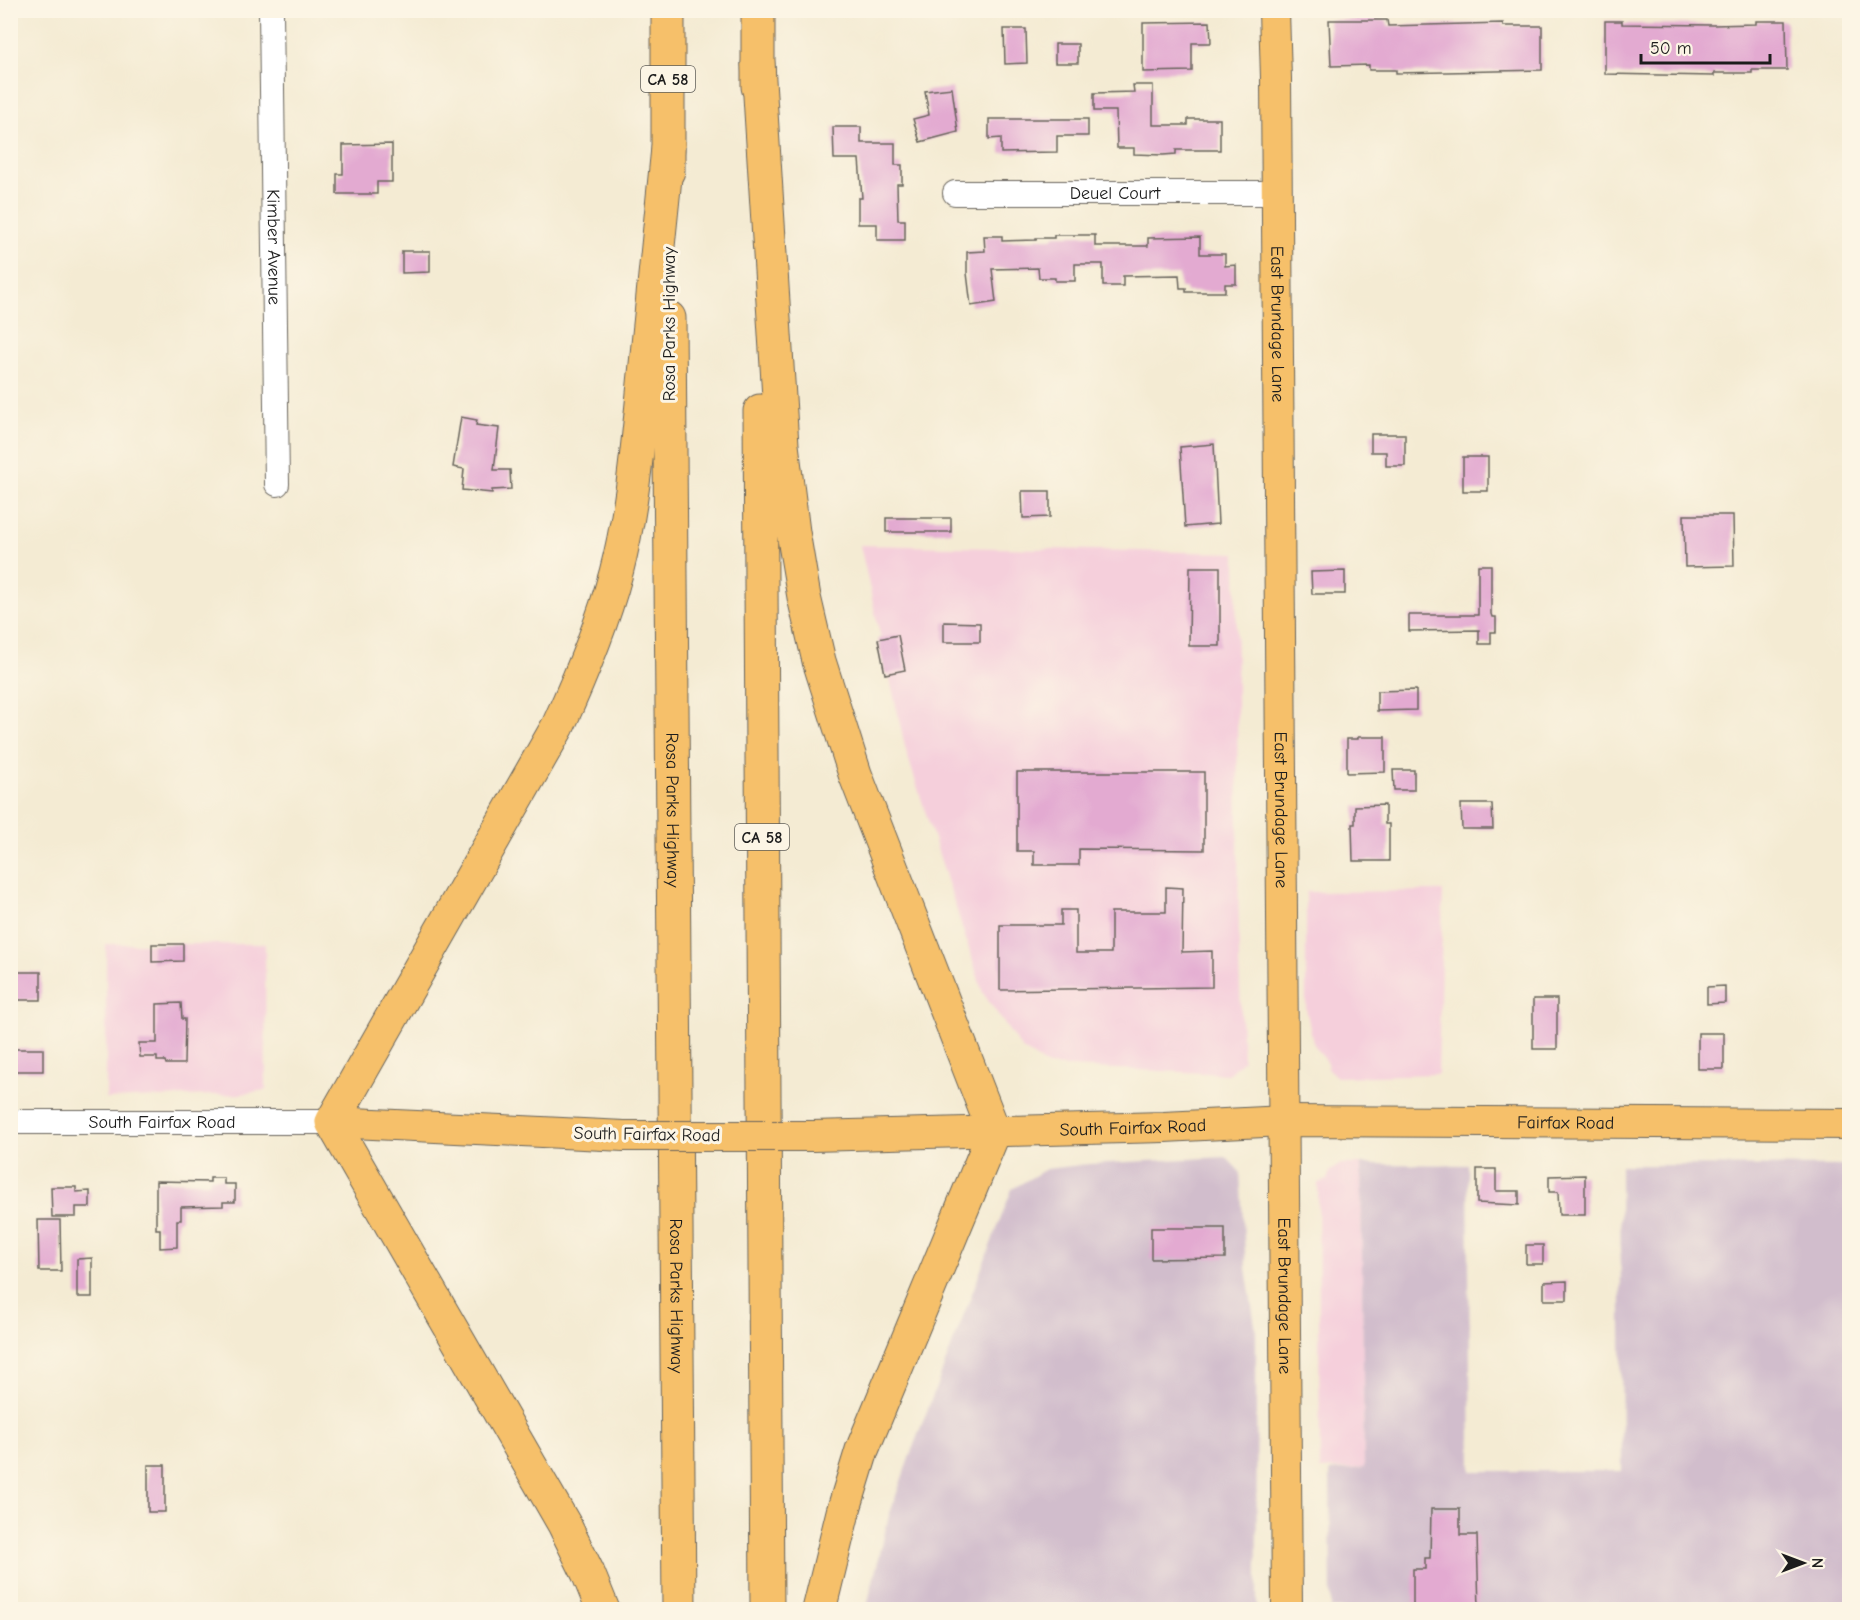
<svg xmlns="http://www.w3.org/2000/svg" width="1860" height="1620" font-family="'Comic Neue',sans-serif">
	<rect width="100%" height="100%" fill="#fcf5e5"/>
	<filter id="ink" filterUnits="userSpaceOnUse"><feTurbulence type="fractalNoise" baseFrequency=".0167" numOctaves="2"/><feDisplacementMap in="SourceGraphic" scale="12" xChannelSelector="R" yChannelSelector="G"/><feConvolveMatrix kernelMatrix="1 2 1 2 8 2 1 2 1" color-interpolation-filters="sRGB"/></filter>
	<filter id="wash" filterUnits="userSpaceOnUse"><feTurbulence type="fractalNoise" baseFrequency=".008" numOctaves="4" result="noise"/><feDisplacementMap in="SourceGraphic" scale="24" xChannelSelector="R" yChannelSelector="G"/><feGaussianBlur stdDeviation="1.35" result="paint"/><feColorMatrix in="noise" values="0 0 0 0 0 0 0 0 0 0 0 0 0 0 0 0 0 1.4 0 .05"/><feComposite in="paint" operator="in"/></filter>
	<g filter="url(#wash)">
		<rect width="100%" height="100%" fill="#f4ebd3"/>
		<g fill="#f5cfdb">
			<polygon points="860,545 1236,553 1239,962 1243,1060 1228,1074 1048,1066 1021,1048 983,993 906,751"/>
			<polygon points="1443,891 1438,1074 1337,1077 1328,1069 1327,1063 1313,1043 1306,1008 1306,892"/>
			<polygon points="106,944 265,944 266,1090 241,1094 106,1099"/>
			<polygon points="1341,1164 1361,1164 1364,1468 1320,1470 1318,1183 1327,1180 1330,1171"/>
		</g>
		<g fill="#d1bdcc">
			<polygon points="1226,1157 1240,1172 1246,1268 1256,1332 1257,1609 866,1610 889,1516 909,1458 1012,1189 1046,1169 1090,1164"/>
			<polygon points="1361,1164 1468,1165 1471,1471 1622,1471 1620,1165 1849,1166 1849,1609 1331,1609 1330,1471 1364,1468"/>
		</g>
		<g id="blocks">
			<g fill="#e3aad1">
				<polygon points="1329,20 1387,20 1388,26 1503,23 1503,26 1542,26 1542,70 1396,73 1396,70 1369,70 1369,65 1331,66"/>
				<polygon points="1605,21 1622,21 1622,24 1713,25 1756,24 1756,21 1786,21 1787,70 1752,70 1752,73 1714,73 1714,76 1605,74"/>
				<polygon points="1210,22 1211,43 1192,43 1192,71 1143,72 1143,23"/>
				<polygon points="1004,29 1026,29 1027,63 1005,64"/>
				<rect x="1055" y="44" width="23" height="19"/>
				<polygon points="1133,85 1153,85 1153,125 1188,125 1188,119 1220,119 1220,150 1176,150 1176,154 1163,155 1134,154 1134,148 1117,148 1116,111 1094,111 1094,93 1134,92"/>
				<polygon points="952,88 958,132 920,142 913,119 929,115 925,91"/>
				<polygon points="989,119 1088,119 1088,136 1057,136 1057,152 1001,153 1001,138 989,139"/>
				<polygon points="833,127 861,127 861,143 895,143 895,165 902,165 902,184 897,184 898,220 905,220 905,240 877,240 877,224 858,224 858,198 862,198 859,159 834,159"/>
				<polygon points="392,144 392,182 377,182 377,194 337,194 337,174 343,174 343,145"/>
				<polygon points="1054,235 1095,235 1095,246 1148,246 1148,238 1200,237 1200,254 1225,254 1225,266 1236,265 1236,284 1225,284 1225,292 1186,292 1186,288 1180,288 1179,275 1123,276 1123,286 1103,286 1103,264 1075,264 1075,281 1055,281 1055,278 1039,278 1038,268 992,269 996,302 971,306 967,273 967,252 985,251 984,236 1002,236 1002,241 1036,240 1036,238 1054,238"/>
				<polygon points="402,251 430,251 430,272 402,273"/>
				<polygon points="461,417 477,420 476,425 499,428 494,470 510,470 511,489 492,490 492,493 462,490 464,469 453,467"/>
				<polygon points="1371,434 1405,434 1405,466 1386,466 1386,452 1371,452"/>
				<polygon points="1214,444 1218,524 1185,527 1180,447"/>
				<rect x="1463" y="457" width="25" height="34"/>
				<polygon points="1022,491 1050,491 1050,517 1023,518"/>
				<polygon points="1684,515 1733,515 1734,566 1685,567"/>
				<rect x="886" y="518" width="65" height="14"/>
				<polygon points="1478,565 1491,565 1491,614 1492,617 1496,617 1496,632 1491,632 1491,644 1479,644 1479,630 1409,631 1409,615 1478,615"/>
				<polygon points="1190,567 1220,567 1220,646 1189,646"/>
				<polygon points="1345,571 1345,594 1312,594 1311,572"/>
				<polygon points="944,622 980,623 980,642 944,642"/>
				<polygon points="898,635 905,670 885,674 878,639"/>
				<polygon points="1416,690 1416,710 1377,711 1377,691"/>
				<polygon points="1358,737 1385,737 1385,772 1347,773 1347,739 1358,739"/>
				<polygon points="1393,770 1414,770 1414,790 1394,790"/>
				<polygon points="1017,772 1204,772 1204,850 1079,849 1079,865 1034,865 1034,851 1017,851"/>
				<polygon points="1461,804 1492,804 1493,829 1462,829"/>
				<polygon points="1385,805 1385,824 1389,824 1389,861 1353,861 1352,824 1355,824 1355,806"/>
				<polygon points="1166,887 1183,888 1182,952 1212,951 1212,987 1000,990 1000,925 1061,925 1061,910 1076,910 1076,953 1111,953 1111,912 1166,912"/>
				<polygon points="152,944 183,944 183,961 152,962"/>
				<rect x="10" y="972" width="31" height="28"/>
				<polygon points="1725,986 1725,1003 1707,1004 1707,987"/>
				<rect x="1533" y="999" width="24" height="50"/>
				<polygon points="181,1003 182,1019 185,1019 184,1064 166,1064 165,1061 157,1061 157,1057 140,1057 139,1043 157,1043 157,1004"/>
				<rect x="1698" y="1033" width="26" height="36"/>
				<rect x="10" y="1049" width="33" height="22"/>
				<polygon points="1477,1169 1496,1169 1496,1191 1519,1191 1519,1205 1477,1203"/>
				<polygon points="1585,1175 1585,1215 1559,1215 1558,1192 1549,1192 1549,1176"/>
				<polygon points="210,1178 224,1178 224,1184 235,1184 235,1202 223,1202 223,1206 181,1207 181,1220 177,1220 177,1247 160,1248 160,1229 156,1229 156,1181 210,1182"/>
				<polygon points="51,1187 76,1187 76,1192 90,1191 90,1207 76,1207 76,1217 52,1217"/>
				<polygon points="38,1220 60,1220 61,1271 39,1271"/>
				<polygon points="1151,1228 1225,1228 1225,1258 1151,1259"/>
				<rect x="1526" y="1245" width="17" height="19"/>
				<polygon points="92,1258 92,1297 77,1297 77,1259"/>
				<polygon points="1567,1281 1567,1300 1544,1300 1544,1282"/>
				<rect x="148" y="1465" width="17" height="47"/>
				<polygon points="1431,1509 1460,1509 1460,1535 1477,1535 1479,1610 1413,1610 1413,1569 1425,1569 1425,1558 1430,1558"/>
			</g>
		</g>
	</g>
	<g filter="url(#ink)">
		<use href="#blocks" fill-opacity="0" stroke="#68645c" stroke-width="1.5"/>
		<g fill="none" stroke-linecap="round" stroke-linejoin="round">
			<g stroke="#68645c" stroke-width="26">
				<g id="minor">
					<path id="s1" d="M271,10L277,484"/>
					<path id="s2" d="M955,193H1277"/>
					<path id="s3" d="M10,1122H332"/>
				</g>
			</g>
			<g stroke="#68645c" stroke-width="32">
				<g id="major">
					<path id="s4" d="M1274,10L1276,79L1287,1610"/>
					<polyline points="332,1122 624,1136"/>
					<path id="s5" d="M812,1136L1164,1127L1284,1121L1850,1124"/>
				</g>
			</g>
			<g stroke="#68645c" stroke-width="35">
				<g id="highway">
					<polyline points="668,10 668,171"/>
					<polyline points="758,10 758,87"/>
					<polyline points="758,64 782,445 793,532 804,597 819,661 855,774 994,1132 862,1450 843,1512 819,1610"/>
					<path id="s6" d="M669,318L679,1610"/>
					<polyline points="760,411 767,1610"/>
					<path d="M603,1610L588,1573L564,1524L332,1122L558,726C581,676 602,626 616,573C633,508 638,441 645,374C653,299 660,223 668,148"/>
				</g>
			</g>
			<use href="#minor" stroke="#fff" stroke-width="24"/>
			<use href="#major" stroke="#f6c06b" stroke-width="30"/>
			<use href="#highway" stroke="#f6c06b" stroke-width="33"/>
			<g stroke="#68645c" stroke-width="32" stroke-linecap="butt">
				<polyline id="major-bridge" points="624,1136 812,1136"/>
			</g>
			<use href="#major-bridge" stroke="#f6c06b" stroke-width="30"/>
		</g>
	</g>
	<g text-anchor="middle" stroke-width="6" stroke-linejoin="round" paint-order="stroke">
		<g fill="#fcf5e5" stroke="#5f5d58" stroke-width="1.5">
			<rect x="641" y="66" width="54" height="26" rx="4.5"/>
			<rect x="735" y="824" width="54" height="26" rx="4.5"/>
		</g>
		<g font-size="16" font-weight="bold" fill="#1c1c1c">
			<text x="668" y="85">CA 58</text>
			<text x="762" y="843">CA 58</text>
		</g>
		<g font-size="18" fill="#1c1c1c" stroke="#fcf5e5">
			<text dy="6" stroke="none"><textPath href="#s2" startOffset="160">Deuel Court</textPath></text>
			<text dy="6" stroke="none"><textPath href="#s1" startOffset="237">Kimber Avenue</textPath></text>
			<text transform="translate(669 324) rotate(-90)" y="6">Rosa Parks Highway</text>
			<text dy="6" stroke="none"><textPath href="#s4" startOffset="314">East Brundage Lane</textPath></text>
			<text dy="6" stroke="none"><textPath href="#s6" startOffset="492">Rosa Parks Highway</textPath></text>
			<text dy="6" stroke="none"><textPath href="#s4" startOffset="800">East Brundage Lane</textPath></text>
			<text dy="6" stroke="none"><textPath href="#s3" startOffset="152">South Fairfax Road</textPath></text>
			<text dy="6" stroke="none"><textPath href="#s5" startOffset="754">Fairfax Road</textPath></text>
			<text dy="6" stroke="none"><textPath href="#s5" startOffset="321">South Fairfax Road</textPath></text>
			<text transform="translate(647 1134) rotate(1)" y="6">South Fairfax Road</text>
			<text dy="6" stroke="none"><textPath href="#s6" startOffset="978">Rosa Parks Highway</textPath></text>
			<text dy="6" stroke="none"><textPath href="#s4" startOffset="1286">East Brundage Lane</textPath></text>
		</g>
	</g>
	<rect width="1860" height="1620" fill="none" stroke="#fcf5e5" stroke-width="36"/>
	<g transform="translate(1803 1563) rotate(90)" stroke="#fcf5e5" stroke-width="4.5" paint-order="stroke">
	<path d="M0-4.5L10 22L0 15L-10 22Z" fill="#1c1c1c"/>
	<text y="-9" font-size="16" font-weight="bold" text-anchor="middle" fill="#1c1c1c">N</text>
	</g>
	<path d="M1641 54v9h129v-9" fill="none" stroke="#1c1c1c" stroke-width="3"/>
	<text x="1650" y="54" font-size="18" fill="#1c1c1c" stroke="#fcf5e5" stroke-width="4.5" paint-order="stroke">50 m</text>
</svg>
